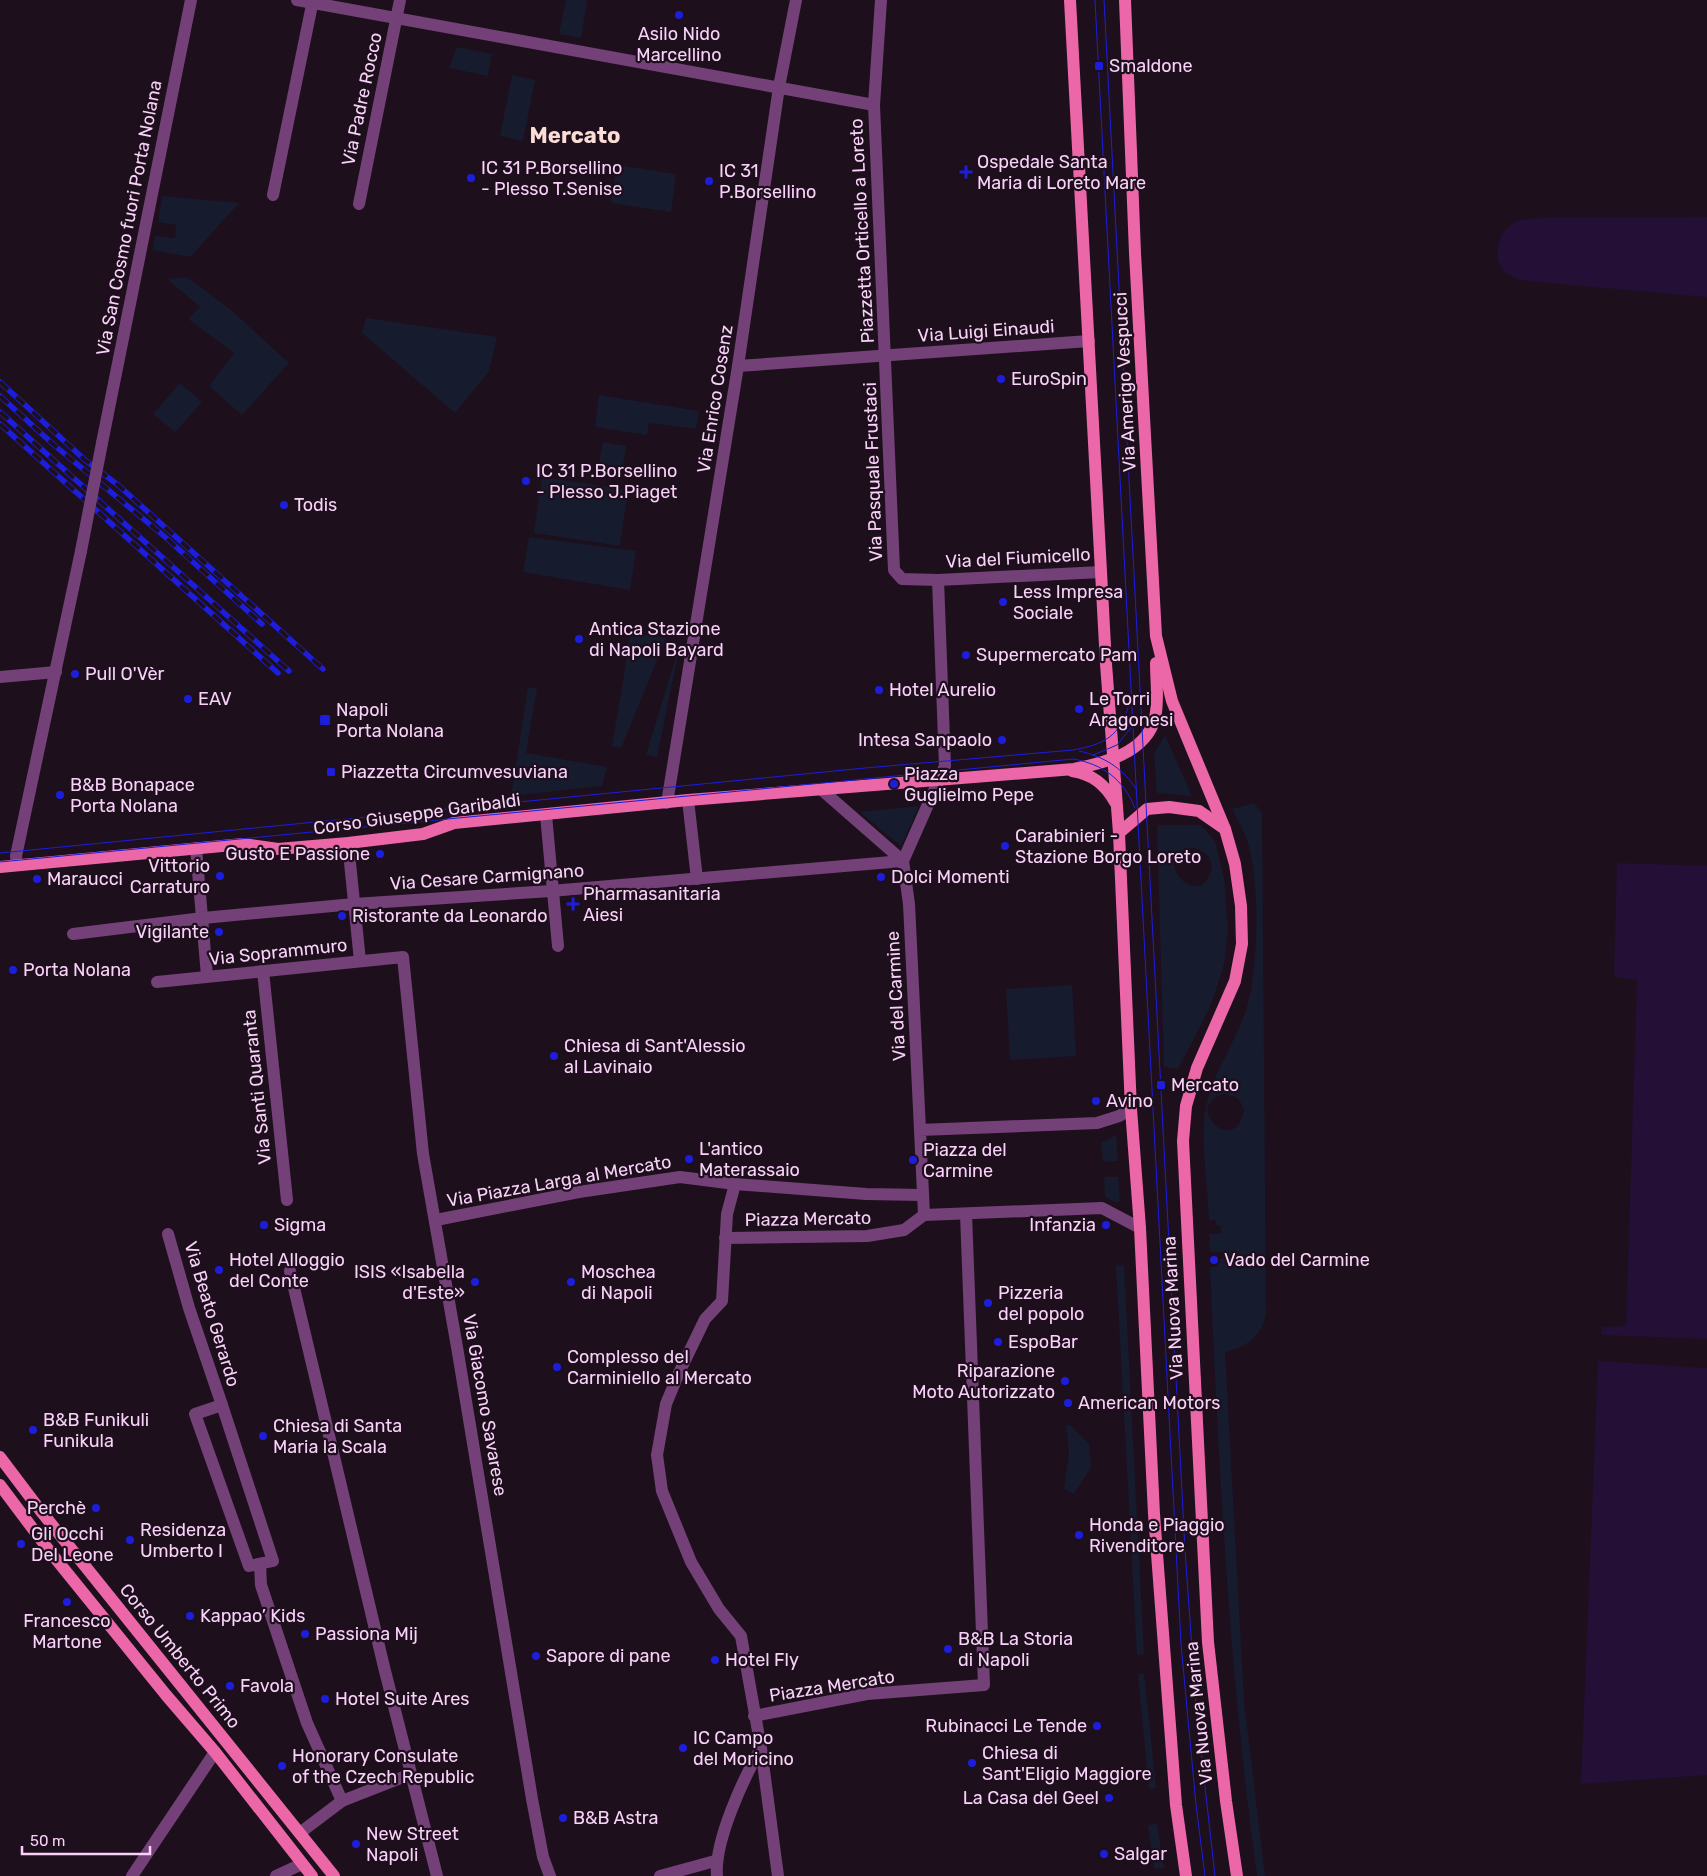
<svg xmlns="http://www.w3.org/2000/svg" width="1707" height="1876" font-family="Rubik,sans-serif">
	<rect width="100%" height="100%" fill="#1e0f1d"/>
	<g fill="#161b2e" fill-rule="evenodd">
		<polygon points="566,0 587,0 581,38 559,34"/>
		<polygon points="457,47 492,54 488,76 449,68"/>
		<polygon points="512,75 535,80 523,141 500,136"/>
		<polygon points="617,165 676,174 671,212 611,203"/>
		<polygon points="162,196 239,203 190,257 153,250 155,236 175,238 176,225 158,222"/>
		<polygon points="187,277 230,309 289,363 242,415 209,386 234,353 188,319 200,307 167,279"/>
		<polygon points="366,318 497,337 489,371 455,413 362,333"/>
		<polygon points="180,383 202,402 175,432 153,414"/>
		<polygon points="599,395 699,411 696,429 649,423 647,435 595,427"/>
		<polygon points="603,442 626,446 621,476 597,472"/>
		<polygon points="542,477 628,490 620,546 534,533"/>
		<polygon points="529,537 636,551 630,590 523,572"/>
		<polygon points="631,633 666,638 621,748 612,746"/>
		<polygon points="681,640 657,757 646,755"/>
		<polygon points="528,687 537,689 526,753 607,767 602,786 511,796"/>
		<polygon points="1165,735 1192,796 1157,793 1154,754"/>
		<path d="M1254,803L1262,813L1266,1314C1261,1337 1247,1347 1225,1352L1244,1701L1265,1876H1257C1229,1674 1219,1471 1210,1267H1217V1259H1223V1252H1210L1209,1234H1221V1226L1216,1225V1220H1209C1208,1187 1199,1133 1207,1103C1214,1072 1233,1046 1244,1016C1259,977 1260,888 1249,847C1246,834 1238,821 1232,809ZM1224,1094L1236,1097C1242,1103 1246,1110 1242,1118C1230,1152 1183,1105 1224,1094Z"/>
		<polygon points="919,806 901,846 860,812"/>
		<path d="M1157,825H1200L1215,841L1224,878L1228,930L1224,964L1216,990L1209,1009L1178,1069L1164,1067ZM1194,848C1206,851 1216,861 1210,874C1195,911 1148,853 1194,848Z"/>
		<polygon points="1072,985 1076,1056 1010,1060 1006,989"/>
		<polygon points="1116,1135 1118,1161 1103,1162 1101,1143"/>
		<polygon points="1104,1177 1118,1177 1120,1202 1115,1202 1105,1197"/>
		<polygon points="1116,1265 1124,1266 1144,1654 1137,1655"/>
		<polygon points="1066,1426 1071,1426 1089,1444 1091,1467 1074,1494 1064,1489 1069,1454"/>
		<polygon points="1144,1673 1156,1788 1149,1789 1138,1674"/>
		<polygon points="1157,1824 1164,1868 1154,1869 1148,1825"/>
	</g>
	<g fill="#240f37">
		<path d="M1707,217V297L1527,281C1518,279 1509,277 1503,270C1490,254 1500,228 1517,221C1524,218 1533,219 1541,218Z"/>
		<polygon points="1617,863 1707,866 1707,1339 1601,1335 1602,1327 1626,1326 1637,980 1614,977"/>
		<polygon points="1598,1361 1707,1368 1707,1775 1581,1784"/>
	</g>
	<g fill="none" stroke-linecap="round" stroke-linejoin="round">
		<g stroke="#744078" stroke-width="12">
			<polyline points="297,0 874,105"/>
			<polyline points="881,0 874,105 894,570 902,579 938,580 1101,572"/>
			<polyline points="273,195 313,0"/>
			<polyline points="359,204 400,0"/>
			<polyline points="738,366 1089,341"/>
			<polyline points="102,443 191,0"/>
			<polyline points="0,677 56,672"/>
			<polyline points="823,791 903,861"/>
			<polyline points="688,800 697,879"/>
			<polyline points="667,803 738,366 779,87 796,0"/>
			<polyline points="546,815 558,946"/>
			<polyline points="348,843 360,961"/>
			<polyline points="196,848 207,976"/>
			<polyline points="903,861 945,766 938,580"/>
			<polyline points="903,861 909,904 920,1130"/>
			<polyline points="17,865 16,856 81,551"/>
			<polyline points="73,934 203,918 354,904 551,891 903,861"/>
			<polyline points="263,971 287,1200"/>
			<polyline points="157,982 403,957 423,1154 457,1347 532,1799 543,1857 550,1876"/>
			<polyline points="735,1184 727,1214 722,1301 705,1319 678,1375 666,1404 657,1455 662,1491 691,1562 719,1609 741,1636 761,1748 778,1876"/>
			<polyline points="924,1215 920,1130 1097,1123 1119,1116 1131,1109"/>
			<polyline points="436,1220 579,1192 680,1177 735,1184 866,1194 922,1195"/>
			<polyline points="168,1234 189,1308 222,1405"/>
			<polyline points="725,1238 867,1236 904,1230 924,1215 1102,1208 1140,1228"/>
			<polyline points="290,1271 384,1667 437,1876"/>
			<polygon points="222,1405 273,1561 249,1566 195,1414"/>
			<polyline points="260,1564 261,1585 307,1723 342,1801"/>
			<polyline points="754,1716 867,1694 984,1685 966,1214"/>
			<polyline points="301,1832 342,1801 411,1774"/>
			<polyline points="132,1876 215,1752"/>
			<polyline points="276,1876 302,1864"/>
			<polyline points="660,1876 715,1861"/>
			<path d="M717,1876C714,1842 743,1779 761,1748"/>
		</g>
		<g stroke="#ec67a7" stroke-width="12">
			<polyline points="1070,0 1106,664 1119,833 1131,1109 1140,1228 1154,1514 1176,1805 1186,1876"/>
			<polyline points="1125,0 1135,253 1156,636 1172,701 1225,829 1235,864 1241,906 1242,944 1235,981 1197,1068 1186,1106 1183,1141 1208,1642 1226,1801 1237,1876"/>
			<path d="M1072,771C1092,774 1105,784 1115,802"/>
			<polyline points="1119,833 1147,809 1169,807 1199,811 1225,829"/>
			<path d="M0,867L243,844L278,849L348,843L423,834L454,823L688,800L1074,769C1104,763 1146,753 1155,718C1159,701 1156,681 1156,663"/>
			<polyline points="0,1457 40,1510 334,1876"/>
			<polyline points="0,1485 51,1553 166,1695 215,1752 312,1876"/>
		</g>
		<g stroke="#1c1edb" stroke-width="1">
			<polyline points="1095,0 1181,1644 1196,1805 1205,1876"/>
			<polyline points="1104,0 1185,1550 1196,1706 1215,1876"/>
			<path d="M1079,751C1103,756 1123,768 1136,789"/>
			<polyline points="1093,755 1117,745 1133,725"/>
			<path d="M0,853L865,768L1073,750C1105,744 1119,737 1129,705"/>
			<path d="M0,862L1073,759C1103,764 1124,780 1135,808"/>
		</g>
		<g stroke="#1c1edb" stroke-width="5.5">
			<g id="rail">
				<polyline points="0,382 85,460 118,485 323,669"/>
				<polyline points="0,396 54,445 164,536 262,624"/>
				<polyline points="0,412 289,671"/>
				<polyline points="0,424 278,673"/>
			</g>
		</g>
		<use href="#rail" stroke="#1e0f1d" stroke-width="4" stroke-dasharray="11" stroke-linecap="butt"/>
		<polyline stroke="#744078" stroke-width="12" points="81,551 102,443"/>
	</g>
	<g fill="#1c1edb" stroke="#1e0f1d" stroke-width="2">
		<circle cx="679" cy="15" r="5"/>
		<rect x="1094" y="61" width="10" height="10" rx="2.5"/>
		<path d="M963.5 164.5h5v5h5v5h-5v5h-5v-5h-5v-5h5z"/>
		<circle cx="471" cy="178" r="5"/>
		<circle cx="709" cy="181" r="5"/>
		<circle cx="1001" cy="379" r="5"/>
		<circle cx="526" cy="481" r="5"/>
		<circle cx="284" cy="505" r="5"/>
		<circle cx="1003" cy="602" r="5"/>
		<circle cx="579" cy="639" r="5"/>
		<circle cx="966" cy="655" r="5"/>
		<circle cx="75" cy="674" r="5"/>
		<circle cx="879" cy="690" r="5"/>
		<circle cx="188" cy="699" r="5"/>
		<circle cx="1079" cy="709" r="5"/>
		<rect x="319" y="714" width="12" height="12" rx="2.5"/>
		<circle cx="1002" cy="740" r="5"/>
		<rect x="326" y="767" width="10" height="10" rx="2.5"/>
		<circle cx="894" cy="784" r="5"/>
		<circle cx="60" cy="795" r="5"/>
		<circle cx="1005" cy="846" r="5"/>
		<circle cx="380" cy="854" r="5"/>
		<circle cx="220" cy="876" r="5"/>
		<circle cx="881" cy="877" r="5"/>
		<circle cx="37" cy="879" r="5"/>
		<path d="M570.5 896.5h5v5h5v5h-5v5h-5v-5h-5v-5h5z"/>
		<circle cx="342" cy="916" r="5"/>
		<circle cx="219" cy="932" r="5"/>
		<circle cx="13" cy="970" r="5"/>
		<circle cx="554" cy="1056" r="5"/>
		<rect x="1156" y="1080" width="10" height="10" rx="2.5"/>
		<circle cx="1096" cy="1101" r="5"/>
		<circle cx="689" cy="1159" r="5"/>
		<circle cx="913" cy="1160" r="5"/>
		<circle cx="264" cy="1225" r="5"/>
		<circle cx="1106" cy="1225" r="5"/>
		<circle cx="1214" cy="1260" r="5"/>
		<circle cx="219" cy="1270" r="5"/>
		<circle cx="475" cy="1282" r="5"/>
		<circle cx="571" cy="1282" r="5"/>
		<circle cx="988" cy="1303" r="5"/>
		<circle cx="998" cy="1342" r="5"/>
		<circle cx="557" cy="1367" r="5"/>
		<circle cx="1065" cy="1381" r="5"/>
		<circle cx="1068" cy="1403" r="5"/>
		<circle cx="33" cy="1430" r="5"/>
		<circle cx="263" cy="1436" r="5"/>
		<circle cx="96" cy="1508" r="5"/>
		<circle cx="1079" cy="1535" r="5"/>
		<circle cx="130" cy="1540" r="5"/>
		<circle cx="21" cy="1544" r="5"/>
		<circle cx="67" cy="1602" r="5"/>
		<circle cx="190" cy="1616" r="5"/>
		<circle cx="305" cy="1634" r="5"/>
		<circle cx="948" cy="1649" r="5"/>
		<circle cx="536" cy="1656" r="5"/>
		<circle cx="715" cy="1660" r="5"/>
		<circle cx="230" cy="1686" r="5"/>
		<circle cx="325" cy="1699" r="5"/>
		<circle cx="1097" cy="1726" r="5"/>
		<circle cx="683" cy="1748" r="5"/>
		<circle cx="972" cy="1763" r="5"/>
		<circle cx="282" cy="1766" r="5"/>
		<circle cx="1109" cy="1798" r="5"/>
		<circle cx="563" cy="1818" r="5"/>
		<circle cx="356" cy="1844" r="5"/>
		<circle cx="1104" cy="1854" r="5"/>
	</g>
	<g text-anchor="middle" stroke-width="4.5" stroke-linejoin="round" paint-order="stroke">
		<g font-size="18" fill="#f9d2f9" stroke="#1e0f1d" text-anchor="start">
			<text x="679" y="40" text-anchor="middle">Asilo Nido<tspan x="679" dy="21">Marcellino</tspan></text>
			<text x="1109" y="72">Smaldone</text>
			<text x="977" y="168">Ospedale Santa<tspan x="977" dy="21">Maria di Loreto Mare</tspan></text>
			<text x="481" y="174">IC 31 P.Borsellino<tspan x="481" dy="21">- Plesso T.Senise</tspan></text>
			<text x="719" y="177">IC 31<tspan x="719" dy="21">P.Borsellino</tspan></text>
			<text x="1011" y="385">EuroSpin</text>
			<text x="536" y="477">IC 31 P.Borsellino<tspan x="536" dy="21">- Plesso J.Piaget</tspan></text>
			<text x="294" y="511">Todis</text>
			<text x="1013" y="598">Less Impresa<tspan x="1013" dy="21">Sociale</tspan></text>
			<text x="589" y="635">Antica Stazione<tspan x="589" dy="21">di Napoli Bayard</tspan></text>
			<text x="976" y="661">Supermercato Pam</text>
			<text x="85" y="680">Pull O'Vèr</text>
			<text x="889" y="696">Hotel Aurelio</text>
			<text x="198" y="705">EAV</text>
			<text x="1089" y="705">Le Torri<tspan x="1089" dy="21">Aragonesi</tspan></text>
			<text x="336" y="716">Napoli<tspan x="336" dy="21">Porta Nolana</tspan></text>
			<text x="992" y="746" text-anchor="end">Intesa Sanpaolo</text>
			<text x="341" y="778">Piazzetta Circumvesuviana</text>
			<text x="904" y="780">Piazza<tspan x="904" dy="21">Guglielmo Pepe</tspan></text>
			<text x="70" y="791">B&amp;B Bonapace<tspan x="70" dy="21">Porta Nolana</tspan></text>
			<text x="1015" y="842">Carabinieri -<tspan x="1015" dy="21">Stazione Borgo Loreto</tspan></text>
			<text x="370" y="860" text-anchor="end">Gusto E Passione</text>
			<text x="210" y="872" text-anchor="end">Vittorio<tspan x="210" dy="21">Carraturo</tspan></text>
			<text x="891" y="883">Dolci Momenti</text>
			<text x="47" y="885">Maraucci</text>
			<text x="583" y="900">Pharmasanitaria<tspan x="583" dy="21">Aiesi</tspan></text>
			<text x="352" y="922">Ristorante da Leonardo</text>
			<text x="209" y="938" text-anchor="end">Vigilante</text>
			<text x="23" y="976">Porta Nolana</text>
			<text x="564" y="1052">Chiesa di Sant'Alessio<tspan x="564" dy="21">al Lavinaio</tspan></text>
			<text x="1171" y="1091">Mercato</text>
			<text x="1106" y="1107">Avino</text>
			<text x="699" y="1155">L'antico<tspan x="699" dy="21">Materassaio</tspan></text>
			<text x="923" y="1156">Piazza del<tspan x="923" dy="21">Carmine</tspan></text>
			<text x="274" y="1231">Sigma</text>
			<text x="1096" y="1231" text-anchor="end">Infanzia</text>
			<text x="229" y="1266">Hotel Alloggio<tspan x="229" dy="21">del Conte</tspan></text>
			<text x="1224" y="1266">Vado del Carmine</text>
			<text x="465" y="1278" text-anchor="end">ISIS «Isabella<tspan x="465" dy="21">d'Este»</tspan></text>
			<text x="581" y="1278">Moschea<tspan x="581" dy="21">di Napoli</tspan></text>
			<text x="998" y="1299">Pizzeria<tspan x="998" dy="21">del popolo</tspan></text>
			<text x="1008" y="1348">EspoBar</text>
			<text x="567" y="1363">Complesso del<tspan x="567" dy="21">Carminiello al Mercato</tspan></text>
			<text x="1055" y="1377" text-anchor="end">Riparazione<tspan x="1055" dy="21">Moto Autorizzato</tspan></text>
			<text x="1078" y="1409">American Motors</text>
			<text x="43" y="1426">B&amp;B Funikuli<tspan x="43" dy="21">Funikula</tspan></text>
			<text x="273" y="1432">Chiesa di Santa<tspan x="273" dy="21">Maria la Scala</tspan></text>
			<text x="86" y="1514" text-anchor="end">Perchè</text>
			<text x="1089" y="1531">Honda e Piaggio<tspan x="1089" dy="21">Rivenditore</tspan></text>
			<text x="140" y="1536">Residenza<tspan x="140" dy="21">Umberto I</tspan></text>
			<text x="31" y="1540">Gli Occhi<tspan x="31" dy="21">Del Leone</tspan></text>
			<text x="200" y="1622">Kappao’ Kids</text>
			<text x="67" y="1627" text-anchor="middle">Francesco<tspan x="67" dy="21">Martone</tspan></text>
			<text x="315" y="1640">Passiona Mij</text>
			<text x="958" y="1645">B&amp;B La Storia<tspan x="958" dy="21">di Napoli</tspan></text>
			<text x="546" y="1662">Sapore di pane</text>
			<text x="725" y="1666">Hotel Fly</text>
			<text x="240" y="1692">Favola</text>
			<text x="335" y="1705">Hotel Suite Ares</text>
			<text x="1087" y="1732" text-anchor="end">Rubinacci Le Tende</text>
			<text x="693" y="1744">IC Campo<tspan x="693" dy="21">del Moricino</tspan></text>
			<text x="982" y="1759">Chiesa di<tspan x="982" dy="21">Sant'Eligio Maggiore</tspan></text>
			<text x="292" y="1762">Honorary Consulate<tspan x="292" dy="21">of the Czech Republic</tspan></text>
			<text x="1099" y="1804" text-anchor="end">La Casa del Geel</text>
			<text x="573" y="1824">B&amp;B Astra</text>
			<text x="366" y="1840">New Street<tspan x="366" dy="21">Napoli</tspan></text>
			<text x="1114" y="1860">Salgar</text>
		</g>
		<g font-size="18" fill="#f9d2f9" stroke="#1e0f1d">
			<text transform="translate(362 99) rotate(-78)" y="6">Via Padre Rocco</text>
			<text transform="translate(129 218) rotate(-79)" y="6">Via San Cosmo fuori Porta Nolana</text>
			<text transform="translate(862 231) rotate(-93)" y="6">Piazzetta Orticello a Loreto</text>
			<text transform="translate(986 331) rotate(-4)" y="6">Via Luigi Einaudi</text>
			<text transform="translate(1125 382) rotate(-93)" y="6">Via Amerigo Vespucci</text>
			<text transform="translate(715 399) rotate(-81)" y="6">Via Enrico Cosenz</text>
			<text transform="translate(873 472) rotate(-92)" y="6">Via Pasquale Frustaci</text>
			<text transform="translate(1018 558) rotate(-3)" y="6">Via del Fiumicello</text>
			<text transform="translate(417 814) rotate(-8)" y="6">Corso Giuseppe Garibaldi</text>
			<text transform="translate(487 877) rotate(-4)" y="6">Via Cesare Carmignano</text>
			<text transform="translate(278 952) rotate(-6)" y="6">Via Soprammuro</text>
			<text transform="translate(896 996) rotate(-93)" y="6">Via del Carmine</text>
			<text transform="translate(257 1087) rotate(-96)" y="6">Via Santi Quaranta</text>
			<text transform="translate(559 1181) rotate(-10)" y="6">Via Piazza Larga al Mercato</text>
			<text transform="translate(808 1219) rotate(-1)" y="6">Piazza Mercato</text>
			<text transform="translate(1173 1308) rotate(-93)" y="6">Via Nuova Marina</text>
			<text transform="translate(212 1314) rotate(73)" y="6">Via Beato Gerardo</text>
			<text transform="translate(485 1405) rotate(80)" y="6">Via Giacomo Savarese</text>
			<text transform="translate(180 1656) rotate(51)" y="6">Corso Umberto Primo</text>
			<text transform="translate(832 1686) rotate(-9)" y="6">Piazza Mercato</text>
			<text transform="translate(1199 1713) rotate(-96)" y="6">Via Nuova Marina</text>
		</g>
		<g font-size="22" font-weight="bold" fill="#faddd4" stroke="#1e0f1d">
			<text x="575" y="143">Mercato</text>
		</g>
	</g>
	<path d="M22 1846v8h128v-8" fill="none" stroke="#f9d2f9" stroke-width="2.5"/>
	<text x="30" y="1846" font-size="15" fill="#f9d2f9" stroke="#1e0f1d" stroke-width="4" paint-order="stroke">50 m</text>
</svg>
